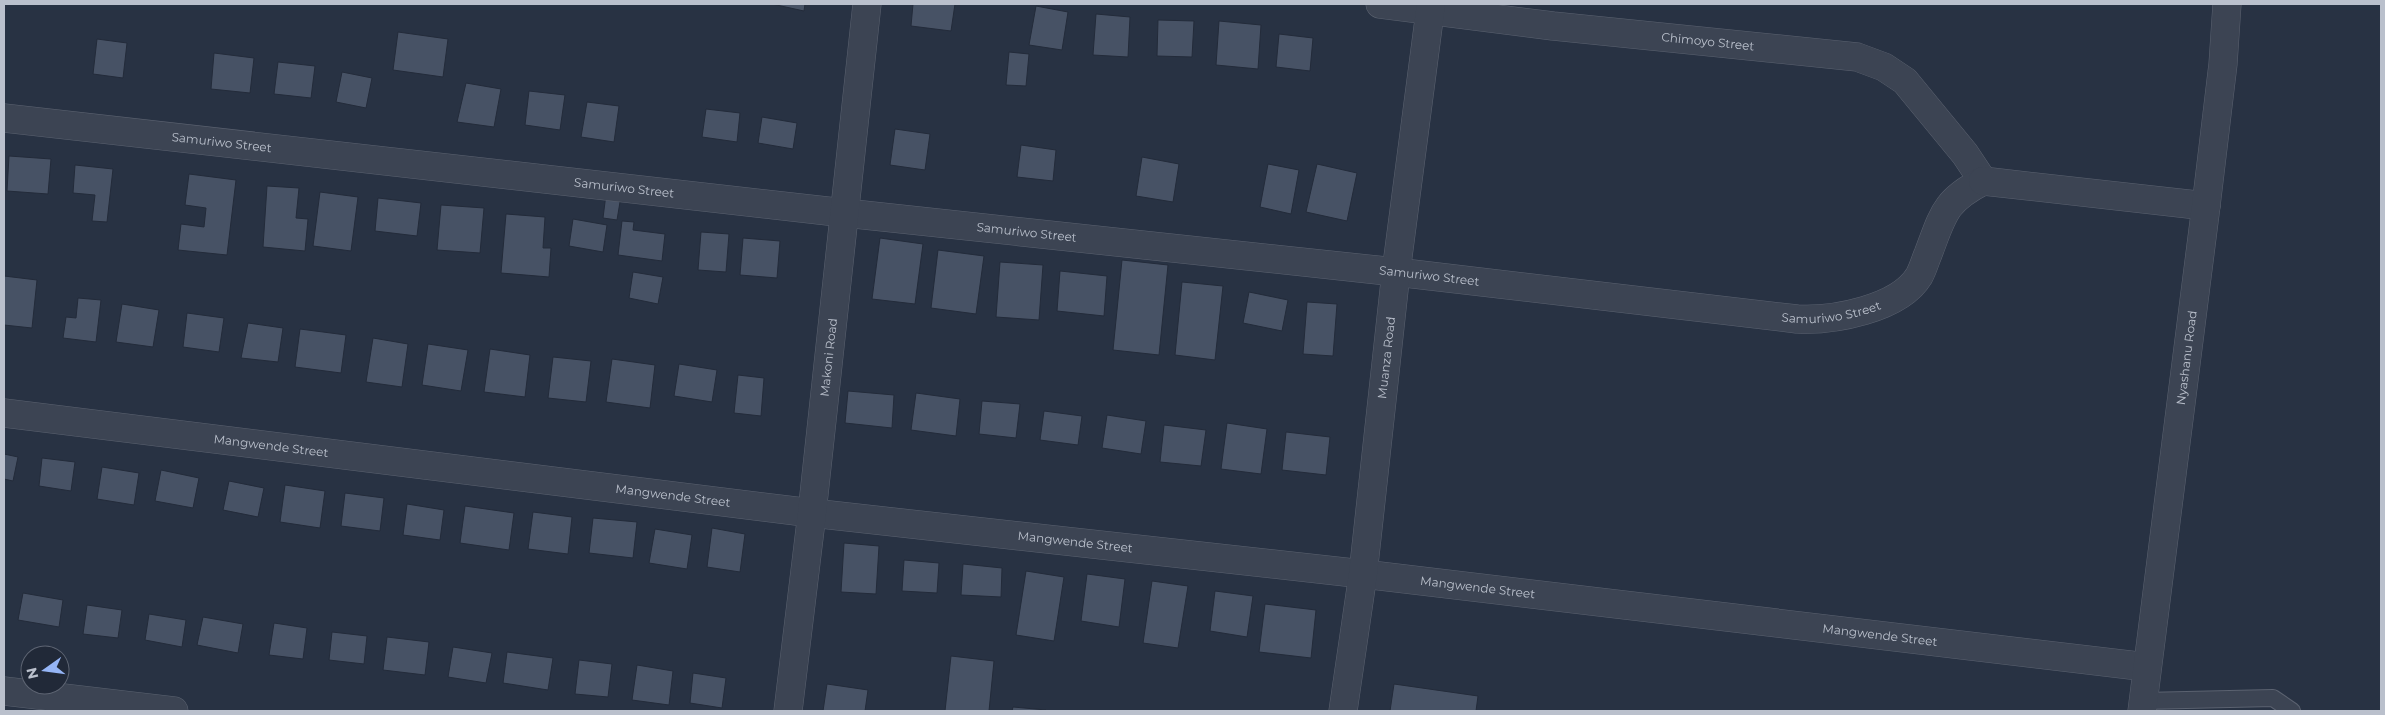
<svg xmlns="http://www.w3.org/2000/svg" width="2385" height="715" font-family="Montserrat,sans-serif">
	<rect width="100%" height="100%" fill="#283243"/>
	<g fill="#475265" stroke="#232b3a">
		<polygon points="772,4 805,4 804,11"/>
		<polygon points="913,4 955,4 951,31 911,26"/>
		<polygon points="1036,6 1068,12 1062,50 1029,45"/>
		<polygon points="1096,14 1130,17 1128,57 1093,55"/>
		<polygon points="1158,20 1194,21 1192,57 1157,56"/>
		<polygon points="1219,21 1261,25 1258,69 1216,65"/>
		<polygon points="398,32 448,39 443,77 393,70"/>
		<polygon points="1279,34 1313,38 1310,71 1276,67"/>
		<polygon points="97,39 127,43 123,78 93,74"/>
		<polygon points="1009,52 1029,54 1026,86 1006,85"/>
		<polygon points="214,53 254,58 250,93 211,89"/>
		<polygon points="278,62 315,66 311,98 274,94"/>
		<polygon points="342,72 372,78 366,108 336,102"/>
		<polygon points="466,83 501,89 494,127 457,122"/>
		<polygon points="529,91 565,95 560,130 525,125"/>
		<polygon points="587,102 619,106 614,142 581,137"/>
		<polygon points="706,109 740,113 737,142 702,137"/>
		<polygon points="762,117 797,123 793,149 758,143"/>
		<polygon points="895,129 930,134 925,170 890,165"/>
		<polygon points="1021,145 1056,150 1053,181 1017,177"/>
		<polygon points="9,156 51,159 48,194 7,191"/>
		<polygon points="1142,157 1179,164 1173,202 1136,196"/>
		<polygon points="1268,164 1299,170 1291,214 1260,207"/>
		<polygon points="1317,164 1357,173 1347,221 1306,212"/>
		<polygon points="75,165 113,169 107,222 92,221 95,195 73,193"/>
		<polygon points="189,174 236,180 227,255 178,250 181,224 204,227 206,208 185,205"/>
		<polygon points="267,186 299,188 296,218 308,219 305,251 263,247"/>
		<polygon points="320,192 358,197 351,251 313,246"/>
		<polygon points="606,194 621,196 617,220 603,218"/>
		<polygon points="378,198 421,203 417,236 375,231"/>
		<polygon points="441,205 484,208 480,253 437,250"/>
		<polygon points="506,214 545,217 543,248 551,248 549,277 501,273"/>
		<polygon points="573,219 607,225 603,252 569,246"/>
		<polygon points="622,221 634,222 633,230 665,234 662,261 618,255"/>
		<polygon points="701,232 729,234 726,272 698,270"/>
		<polygon points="743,238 780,241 777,278 740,275"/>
		<polygon points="880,238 923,244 915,304 872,299"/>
		<polygon points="938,250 984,256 976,314 931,308"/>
		<polygon points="1122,260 1168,265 1159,355 1113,350"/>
		<polygon points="1000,262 1043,265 1039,320 996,317"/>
		<polygon points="1060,271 1107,276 1104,316 1057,311"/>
		<polygon points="633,272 663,277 658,304 629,298"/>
		<polygon points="4,276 37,280 32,328 4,325"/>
		<polygon points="1182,282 1223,286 1215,360 1175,355"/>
		<polygon points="1249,292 1288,300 1282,331 1243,323"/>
		<polygon points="78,298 101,300 96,342 63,338 66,317 76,318"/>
		<polygon points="1307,302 1337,304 1333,356 1303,354"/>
		<polygon points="122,304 159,310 153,347 116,342"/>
		<polygon points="187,313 224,318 219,352 183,347"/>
		<polygon points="248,323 283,328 278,362 241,358"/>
		<polygon points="300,329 346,335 341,373 295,367"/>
		<polygon points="373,338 408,344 402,387 366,382"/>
		<polygon points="428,344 468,350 461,391 422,385"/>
		<polygon points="490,349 530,355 525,397 484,392"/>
		<polygon points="553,357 591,361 586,402 548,398"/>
		<polygon points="612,359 655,365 650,408 606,402"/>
		<polygon points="679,364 717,370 712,402 674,396"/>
		<polygon points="738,375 764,378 761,416 734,413"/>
		<polygon points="848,391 894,395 892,428 845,423"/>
		<polygon points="916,393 960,399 956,436 911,430"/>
		<polygon points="982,401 1020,404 1016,438 979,434"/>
		<polygon points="1044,411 1082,416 1078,445 1040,440"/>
		<polygon points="1107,415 1146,421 1141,454 1102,448"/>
		<polygon points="1227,423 1267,429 1261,474 1221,469"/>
		<polygon points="1164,425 1206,430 1201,466 1160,462"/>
		<polygon points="1286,432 1330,437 1326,475 1282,470"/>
		<polygon points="4,454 18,457 13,481 4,479"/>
		<polygon points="42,458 75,462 71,491 39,486"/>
		<polygon points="102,467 139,473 134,505 97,499"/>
		<polygon points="161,470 199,478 193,508 155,501"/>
		<polygon points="229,481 264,488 258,517 223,510"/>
		<polygon points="285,485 325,491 320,528 280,522"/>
		<polygon points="345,493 384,498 380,531 341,526"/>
		<polygon points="407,504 444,510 440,540 403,535"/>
		<polygon points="465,506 514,513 509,550 460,543"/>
		<polygon points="533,512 572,517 568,554 528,549"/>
		<polygon points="593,518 637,522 633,558 589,553"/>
		<polygon points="712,528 745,534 740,572 707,567"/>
		<polygon points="655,529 692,535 687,569 649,563"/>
		<polygon points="844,543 879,546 876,594 841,592"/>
		<polygon points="904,560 939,563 937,593 902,591"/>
		<polygon points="963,564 1002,568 1001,597 961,595"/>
		<polygon points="1026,571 1064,577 1054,641 1016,635"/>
		<polygon points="1087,574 1125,579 1119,627 1081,621"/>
		<polygon points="1152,581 1188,586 1178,648 1143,643"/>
		<polygon points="1215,591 1253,596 1247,637 1210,631"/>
		<polygon points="23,593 63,600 59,627 18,620"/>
		<polygon points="1265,604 1316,610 1311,658 1259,652"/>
		<polygon points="87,605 122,610 118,638 83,634"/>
		<polygon points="149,614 186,620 182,647 145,640"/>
		<polygon points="203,617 243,624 238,653 197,645"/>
		<polygon points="274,623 307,628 303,659 269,655"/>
		<polygon points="332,632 367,636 364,664 329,660"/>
		<polygon points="387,637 429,642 425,675 383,670"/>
		<polygon points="453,647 492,653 486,683 448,677"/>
		<polygon points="507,652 553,658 548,690 503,683"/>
		<polygon points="951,656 994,661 989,711 945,711"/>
		<polygon points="579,660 612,664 608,697 575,694"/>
		<polygon points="637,665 673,671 669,705 632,700"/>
		<polygon points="693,673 726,678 722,708 690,703"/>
		<polygon points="827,684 868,690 865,711 823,711"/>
		<polygon points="1394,684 1478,696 1476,711 1390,711"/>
		<polygon points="1013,707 1046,710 1046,711 1012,711"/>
	</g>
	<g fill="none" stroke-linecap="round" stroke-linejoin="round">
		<g stroke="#5b6270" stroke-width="18">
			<polyline id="service" points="2143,701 2273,698 2292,711"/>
		</g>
		<g stroke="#5b6270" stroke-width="29">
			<g id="minor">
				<path id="s1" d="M1380,4L1553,26L1857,57L1884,67L1905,81L1965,154L1983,181"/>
				<path id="s2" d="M4,118L845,213L1396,272L1797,319C1833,321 1899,309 1919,276C1923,269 1925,261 1928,254C1943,215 1944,201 1983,181"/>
				<polyline points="1983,181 2206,206"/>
				<path id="s3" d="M4,413L812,513L1363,574L2147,667"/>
				<polyline points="4,691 174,711"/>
				<path id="s4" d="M788,711L812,513L867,4"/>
				<path id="s5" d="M1343,711L1363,574L1396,272L1431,4"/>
				<path id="s6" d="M2142,711L2206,206L2223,64L2227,4"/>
			</g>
		</g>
		<use href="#service" stroke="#3c4453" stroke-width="16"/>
		<use href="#minor" stroke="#3c4453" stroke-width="28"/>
	</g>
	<g text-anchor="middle" stroke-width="4" stroke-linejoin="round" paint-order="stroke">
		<g font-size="12" fill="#bac0cc" stroke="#212938">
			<text dy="4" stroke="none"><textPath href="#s1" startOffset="330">Chimoyo Street</textPath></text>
			<text dy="4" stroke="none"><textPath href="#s2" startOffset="219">Samuriwo Street</textPath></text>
			<text dy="4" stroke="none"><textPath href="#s2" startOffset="624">Samuriwo Street</textPath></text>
			<text dy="4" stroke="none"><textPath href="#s2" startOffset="1029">Samuriwo Street</textPath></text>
			<text dy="4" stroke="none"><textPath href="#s2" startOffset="1434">Samuriwo Street</textPath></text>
			<text dy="4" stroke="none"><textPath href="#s2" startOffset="1839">Samuriwo Street</textPath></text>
			<text dy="4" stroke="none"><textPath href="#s5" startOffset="356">Muanza Road</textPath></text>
			<text dy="4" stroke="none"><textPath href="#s4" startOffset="356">Makoni Road</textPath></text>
			<text dy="4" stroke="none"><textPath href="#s6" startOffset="356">Nyashanu Road</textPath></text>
			<text dy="4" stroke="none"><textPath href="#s3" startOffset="269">Mangwende Street</textPath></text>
			<text dy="4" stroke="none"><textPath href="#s3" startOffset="674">Mangwende Street</textPath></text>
			<text dy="4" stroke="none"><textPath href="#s3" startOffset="1079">Mangwende Street</textPath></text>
			<text dy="4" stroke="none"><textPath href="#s3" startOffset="1484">Mangwende Street</textPath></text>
			<text dy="4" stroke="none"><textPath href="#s3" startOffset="1889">Mangwende Street</textPath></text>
		</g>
	</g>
	<rect width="2385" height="715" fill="none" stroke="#bac0cc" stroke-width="10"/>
	<g transform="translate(45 670) rotate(256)"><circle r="24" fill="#212938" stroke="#5e6573"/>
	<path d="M0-4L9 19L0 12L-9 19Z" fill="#95b5f6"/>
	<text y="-8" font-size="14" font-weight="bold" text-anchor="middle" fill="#bac0cc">N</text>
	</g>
</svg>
